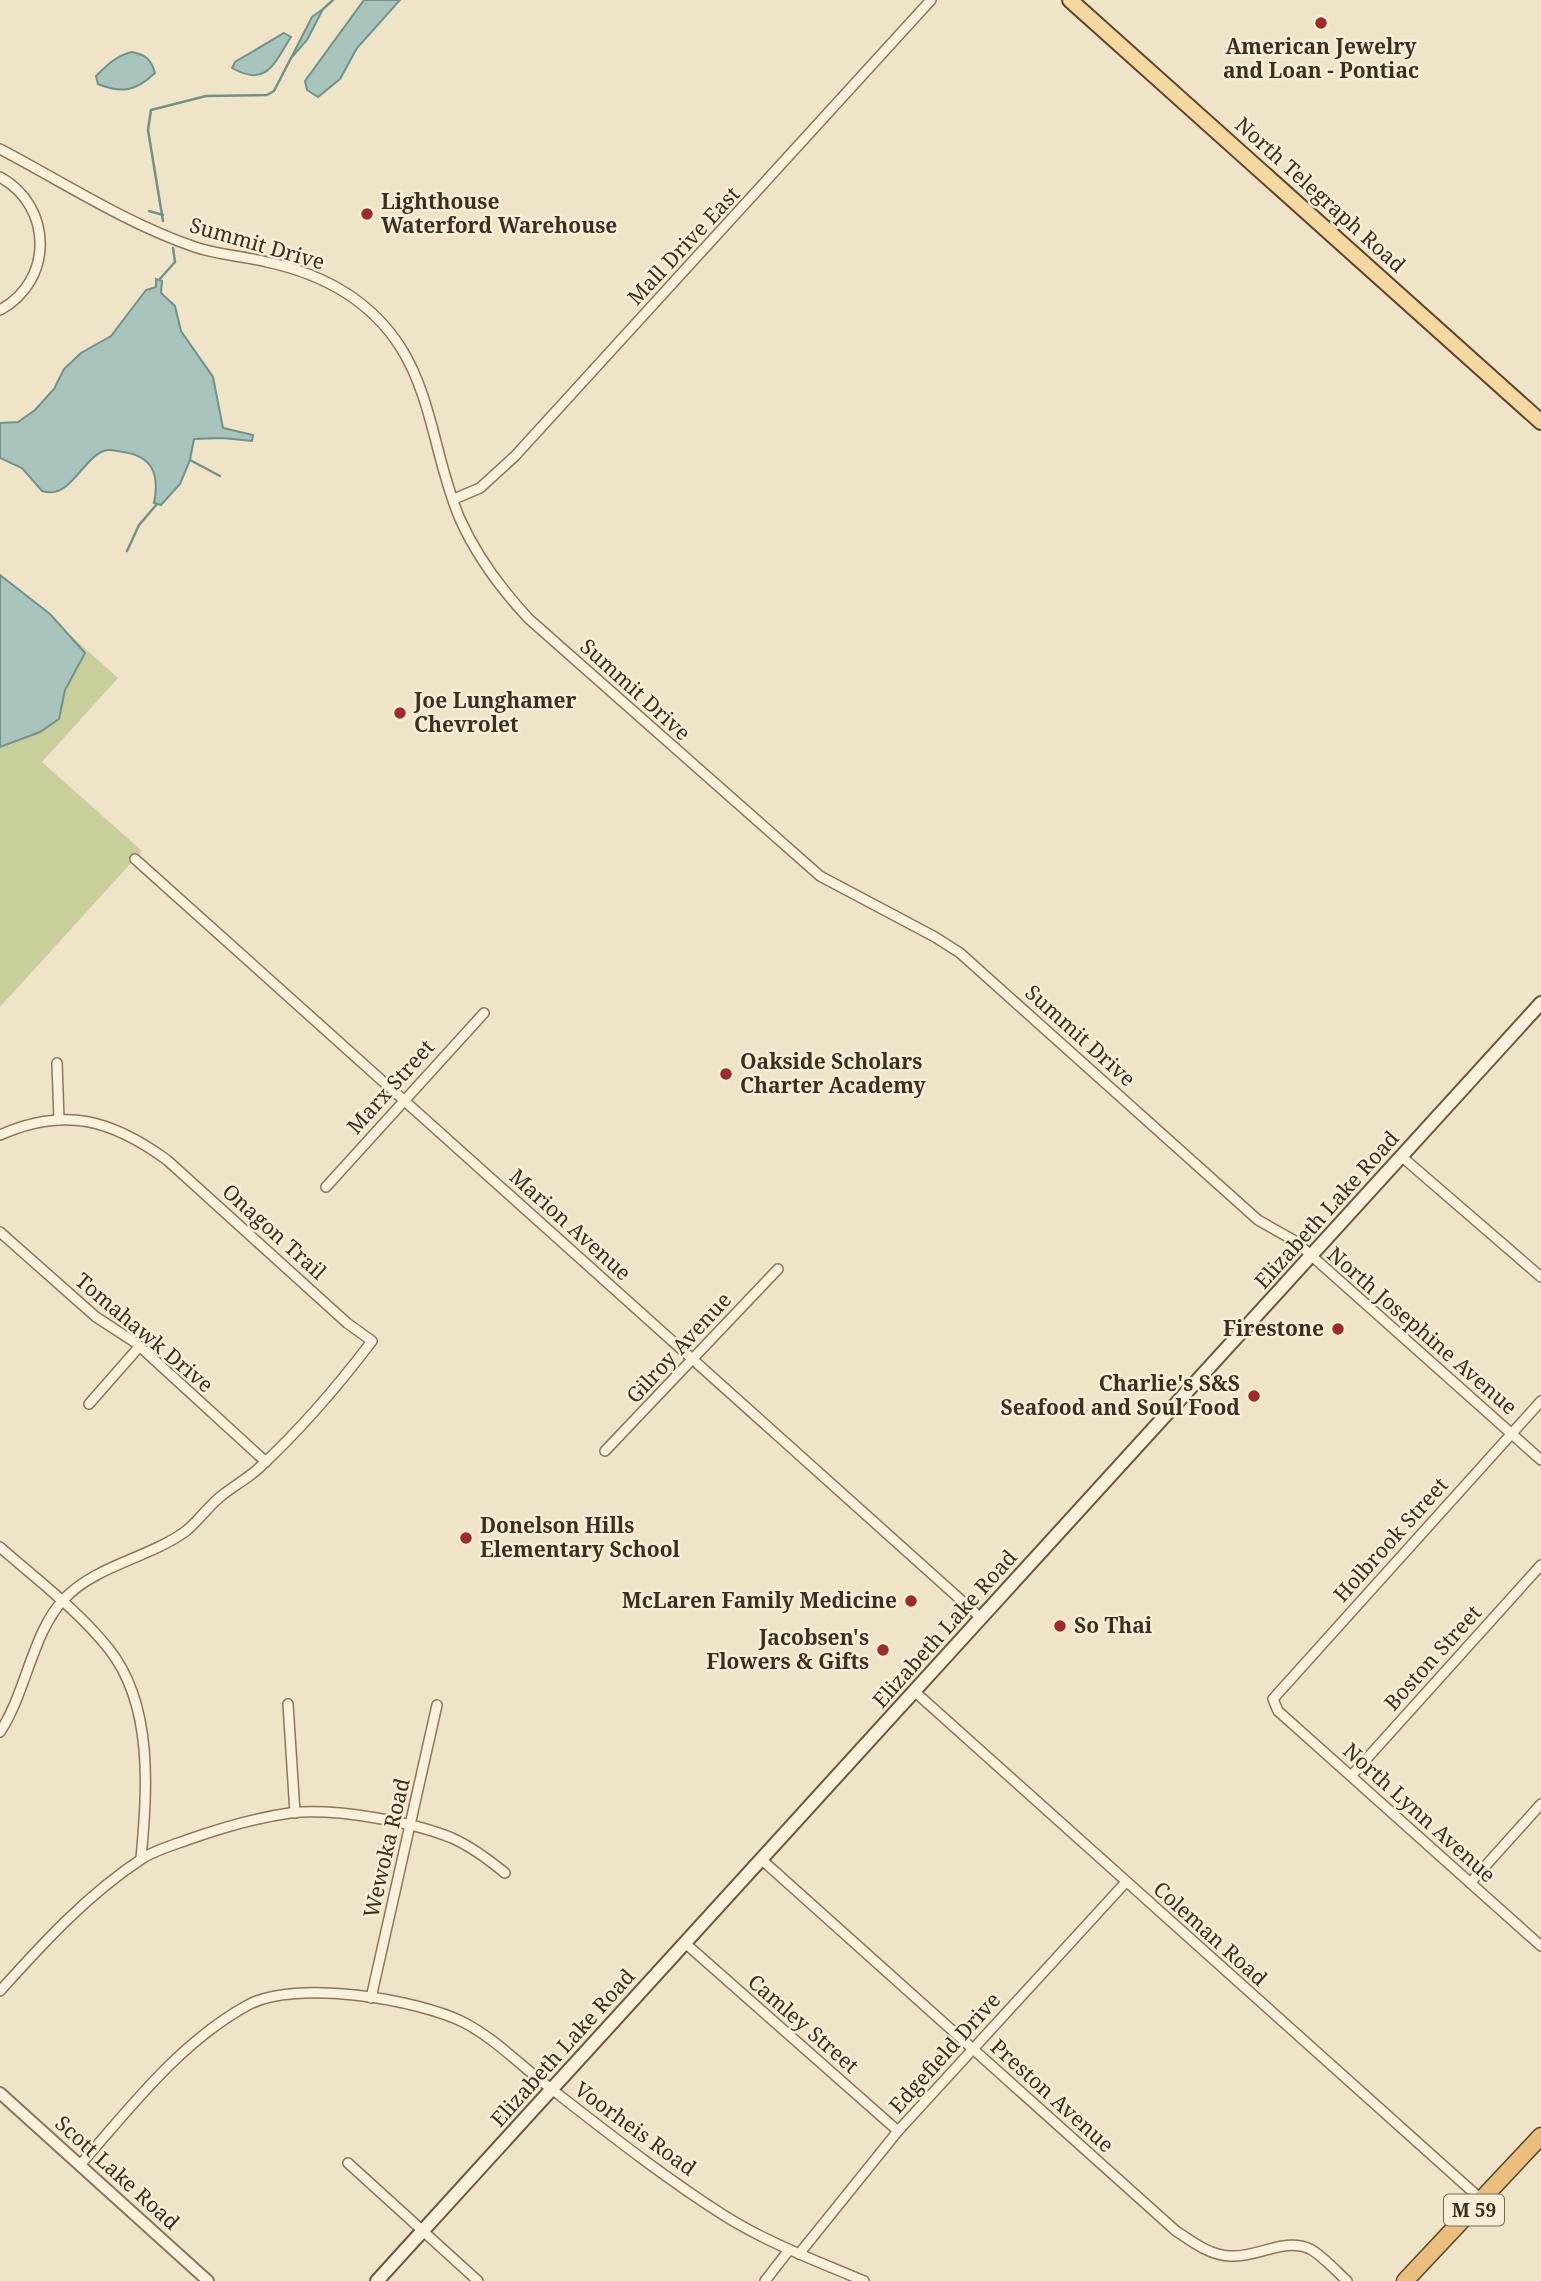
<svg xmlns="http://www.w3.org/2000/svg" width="1541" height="2281" font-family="'Noto Serif',serif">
	<rect width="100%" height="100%" fill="#f0e4c8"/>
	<polygon fill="#c9cf9b" points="12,583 118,678 42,762 142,851 0,1007 0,597"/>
	<g fill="#a9c4bc" stroke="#6f938a" stroke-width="2">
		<polygon points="364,0 400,0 357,48 340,79 318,97 307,90 305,81"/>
		<polygon points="323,9 307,40 291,58 312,17"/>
		<path d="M284,33L291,37C274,63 267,88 232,68L235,62Z"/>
		<path d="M132,52C146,55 151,59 155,73C136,91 122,94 98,84L96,76C108,64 116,56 132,52Z"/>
		<path d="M156,279L162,281L161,293L175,306L181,331L213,377L223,428L253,435L252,441L222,438L194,439L190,460L180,484L161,505L154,503C160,474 152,456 123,452C115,451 109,448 101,452C80,463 69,500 42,491L22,468L0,458V423L18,422L35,410L54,389L64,369L81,353L111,336L146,290L156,287Z"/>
		<polygon points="0,575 50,614 85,653 65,690 59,719 40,732 0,747"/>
	</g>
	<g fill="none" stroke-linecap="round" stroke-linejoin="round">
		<g stroke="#6f938a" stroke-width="2.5">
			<polyline points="323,9 333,0"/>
			<polyline points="149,211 163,215"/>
			<polyline points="163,221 148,130 151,110 206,96 267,95 274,91 291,58"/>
			<polyline points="159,280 175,262 173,248"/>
			<polyline points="190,460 220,476"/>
			<polyline points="127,551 139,525 157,504"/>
		</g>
		<g stroke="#8d765c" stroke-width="12">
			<g id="minor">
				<path d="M0,149C63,182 127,224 195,247C218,255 243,256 267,262C323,274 370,299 401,348C433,399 436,464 460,519C477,557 501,589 529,619L820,876L935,937L960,953L1258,1220L1295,1241L1541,1460"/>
				<path d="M0,177C53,206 54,281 0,310"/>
				<polyline points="454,499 480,488 515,456 931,0"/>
				<polyline points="135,859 981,1618"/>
				<polyline points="57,1063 59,1120"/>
				<path d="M0,1135C65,1106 112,1120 167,1160L347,1323L372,1341C338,1386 300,1430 259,1468C247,1479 232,1487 220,1497C208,1507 198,1521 186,1531C149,1558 97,1565 65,1598C32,1632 27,1691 0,1732"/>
				<polyline points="1401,1156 1541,1277"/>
				<polyline points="326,1187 484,1013"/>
				<polyline points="0,1232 96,1317 136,1343 266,1462"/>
				<polyline points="1541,1401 1273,1699 1278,1711 1541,1946"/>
				<polyline points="89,1404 139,1347"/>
				<polyline points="605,1451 778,1269"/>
				<path d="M0,1547C36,1579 78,1610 109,1649C154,1706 147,1791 141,1859"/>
				<polyline points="914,1691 1483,2201"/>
				<polyline points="288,1704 295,1813"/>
				<polyline points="1352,1775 1541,1565"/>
				<path d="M761,1859L1176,2231C1193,2242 1209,2255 1230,2256C1257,2258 1284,2237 1310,2249C1323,2256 1336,2271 1347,2281"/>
				<polyline points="1470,1883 1541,1804"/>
				<polyline points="685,1943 898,2131"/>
				<path d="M0,1991C44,1942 88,1894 143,1858C156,1850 173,1845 187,1840C221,1828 254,1818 290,1813C334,1808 410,1821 452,1838C472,1847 488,1859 505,1873"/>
				<polyline points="371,1998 437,1705"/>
				<polyline points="348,2163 478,2281"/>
				<path d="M80,2165C130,2108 180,2042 248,2005C295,1979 418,1999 465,2023C495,2039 518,2063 545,2084C603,2129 662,2176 725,2216C768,2243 817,2261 864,2281"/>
				<polyline points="799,2254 898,2131 1126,1882"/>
				<polyline points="765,2281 789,2250"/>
			</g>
		</g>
		<g stroke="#8d765c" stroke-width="14">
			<polyline id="tertiary" points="0,2093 208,2281"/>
		</g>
		<g stroke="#6f573f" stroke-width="16">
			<polyline id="secondary" points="377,2281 1541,1003"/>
		</g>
		<g stroke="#5b4430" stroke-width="18">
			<polyline id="primary" points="1070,0 1541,422"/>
		</g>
		<g stroke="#5b4430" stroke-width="19">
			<polyline id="trunk" points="1405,2281 1541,2136"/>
		</g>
		<use href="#minor" stroke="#faf1dc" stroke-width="9"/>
		<use href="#tertiary" stroke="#faf1dc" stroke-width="10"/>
		<use href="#secondary" stroke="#faf1dc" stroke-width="12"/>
		<use href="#primary" stroke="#f3d9a0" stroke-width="14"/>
		<use href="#trunk" stroke="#eabe7c" stroke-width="16"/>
	</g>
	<g fill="#9e2a2b" stroke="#f7eed8" stroke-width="2.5">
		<circle cx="1321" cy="23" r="7"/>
		<circle cx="367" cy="214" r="7"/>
		<circle cx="400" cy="713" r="7"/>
		<circle cx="726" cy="1074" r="7"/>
		<circle cx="1338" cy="1329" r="7"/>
		<circle cx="1254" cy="1396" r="7"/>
		<circle cx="466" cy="1538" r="7"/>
		<circle cx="911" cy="1601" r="7"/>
		<circle cx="1060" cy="1626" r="7"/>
		<circle cx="883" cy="1650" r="7"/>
	</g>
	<g text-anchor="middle" stroke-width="5" stroke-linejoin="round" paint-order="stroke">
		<rect fill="#f7eed8" stroke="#756857" stroke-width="2" x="1444" y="2194.5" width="60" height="31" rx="5"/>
		<g font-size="19" font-weight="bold" fill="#3d2e20">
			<text x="1474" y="2217">M 59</text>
		</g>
		<g font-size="21" font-weight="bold" fill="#3d2e20" stroke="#f7eed8" text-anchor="start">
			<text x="1321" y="54" text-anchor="middle">American Jewelry<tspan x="1321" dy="24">and Loan - Pontiac</tspan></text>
			<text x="381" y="209">Lighthouse<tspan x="381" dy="24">Waterford Warehouse</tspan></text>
			<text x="414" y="708">Joe Lunghamer<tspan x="414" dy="24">Chevrolet</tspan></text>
			<text x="740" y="1069">Oakside Scholars<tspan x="740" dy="24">Charter Academy</tspan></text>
			<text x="1324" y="1336" text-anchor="end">Firestone</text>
			<text x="1240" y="1391" text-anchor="end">Charlie's S&amp;S<tspan x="1240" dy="24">Seafood and Soul Food</tspan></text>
			<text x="480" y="1533">Donelson Hills<tspan x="480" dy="24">Elementary School</tspan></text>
			<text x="897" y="1608" text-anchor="end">McLaren Family Medicine</text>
			<text x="1074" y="1633">So Thai</text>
			<text x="869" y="1645" text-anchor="end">Jacobsen's<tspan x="869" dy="24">Flowers &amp; Gifts</tspan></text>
		</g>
		<g font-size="21" fill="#3d2e20" stroke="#f7eed8">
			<text transform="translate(1320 195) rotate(42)" y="7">North Telegraph Road</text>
			<text transform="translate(257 244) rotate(16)" y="7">Summit Drive</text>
			<text transform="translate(684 246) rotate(-47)" y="7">Mall Drive East</text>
			<text transform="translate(635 690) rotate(42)" y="7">Summit Drive</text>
			<text transform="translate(1080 1036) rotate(42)" y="7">Summit Drive</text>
			<text transform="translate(391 1087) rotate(-48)" y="7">Marx Street</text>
			<text transform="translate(1327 1210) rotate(-48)" y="7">Elizabeth Lake Road</text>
			<text transform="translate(570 1225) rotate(42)" y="7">Marion Avenue</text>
			<text transform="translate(274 1232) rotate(42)" y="7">Onagon Trail</text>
			<text transform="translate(1422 1331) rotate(41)" y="7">North Josephine Avenue</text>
			<text transform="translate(144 1333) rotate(40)" y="7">Tomahawk Drive</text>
			<text transform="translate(679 1348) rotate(-47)" y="7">Gilroy Avenue</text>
			<text transform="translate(1391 1540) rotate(-48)" y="7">Holbrook Street</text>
			<text transform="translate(945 1629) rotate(-48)" y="7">Elizabeth Lake Road</text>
			<text transform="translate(1433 1658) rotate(-48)" y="7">Boston Street</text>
			<text transform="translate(1419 1813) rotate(42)" y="7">North Lynn Avenue</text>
			<text transform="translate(387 1848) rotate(-77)" y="7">Wewoka Road</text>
			<text transform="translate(1210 1934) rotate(42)" y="7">Coleman Road</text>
			<text transform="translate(803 2024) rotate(41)" y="7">Camley Street</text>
			<text transform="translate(563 2048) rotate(-48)" y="7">Elizabeth Lake Road</text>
			<text transform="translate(945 2053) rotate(-48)" y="7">Edgefield Drive</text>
			<text transform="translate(1052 2096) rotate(42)" y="7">Preston Avenue</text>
			<text transform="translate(635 2129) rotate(36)" y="7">Voorheis Road</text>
			<text transform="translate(117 2173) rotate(42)" y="7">Scott Lake Road</text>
		</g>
	</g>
</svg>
